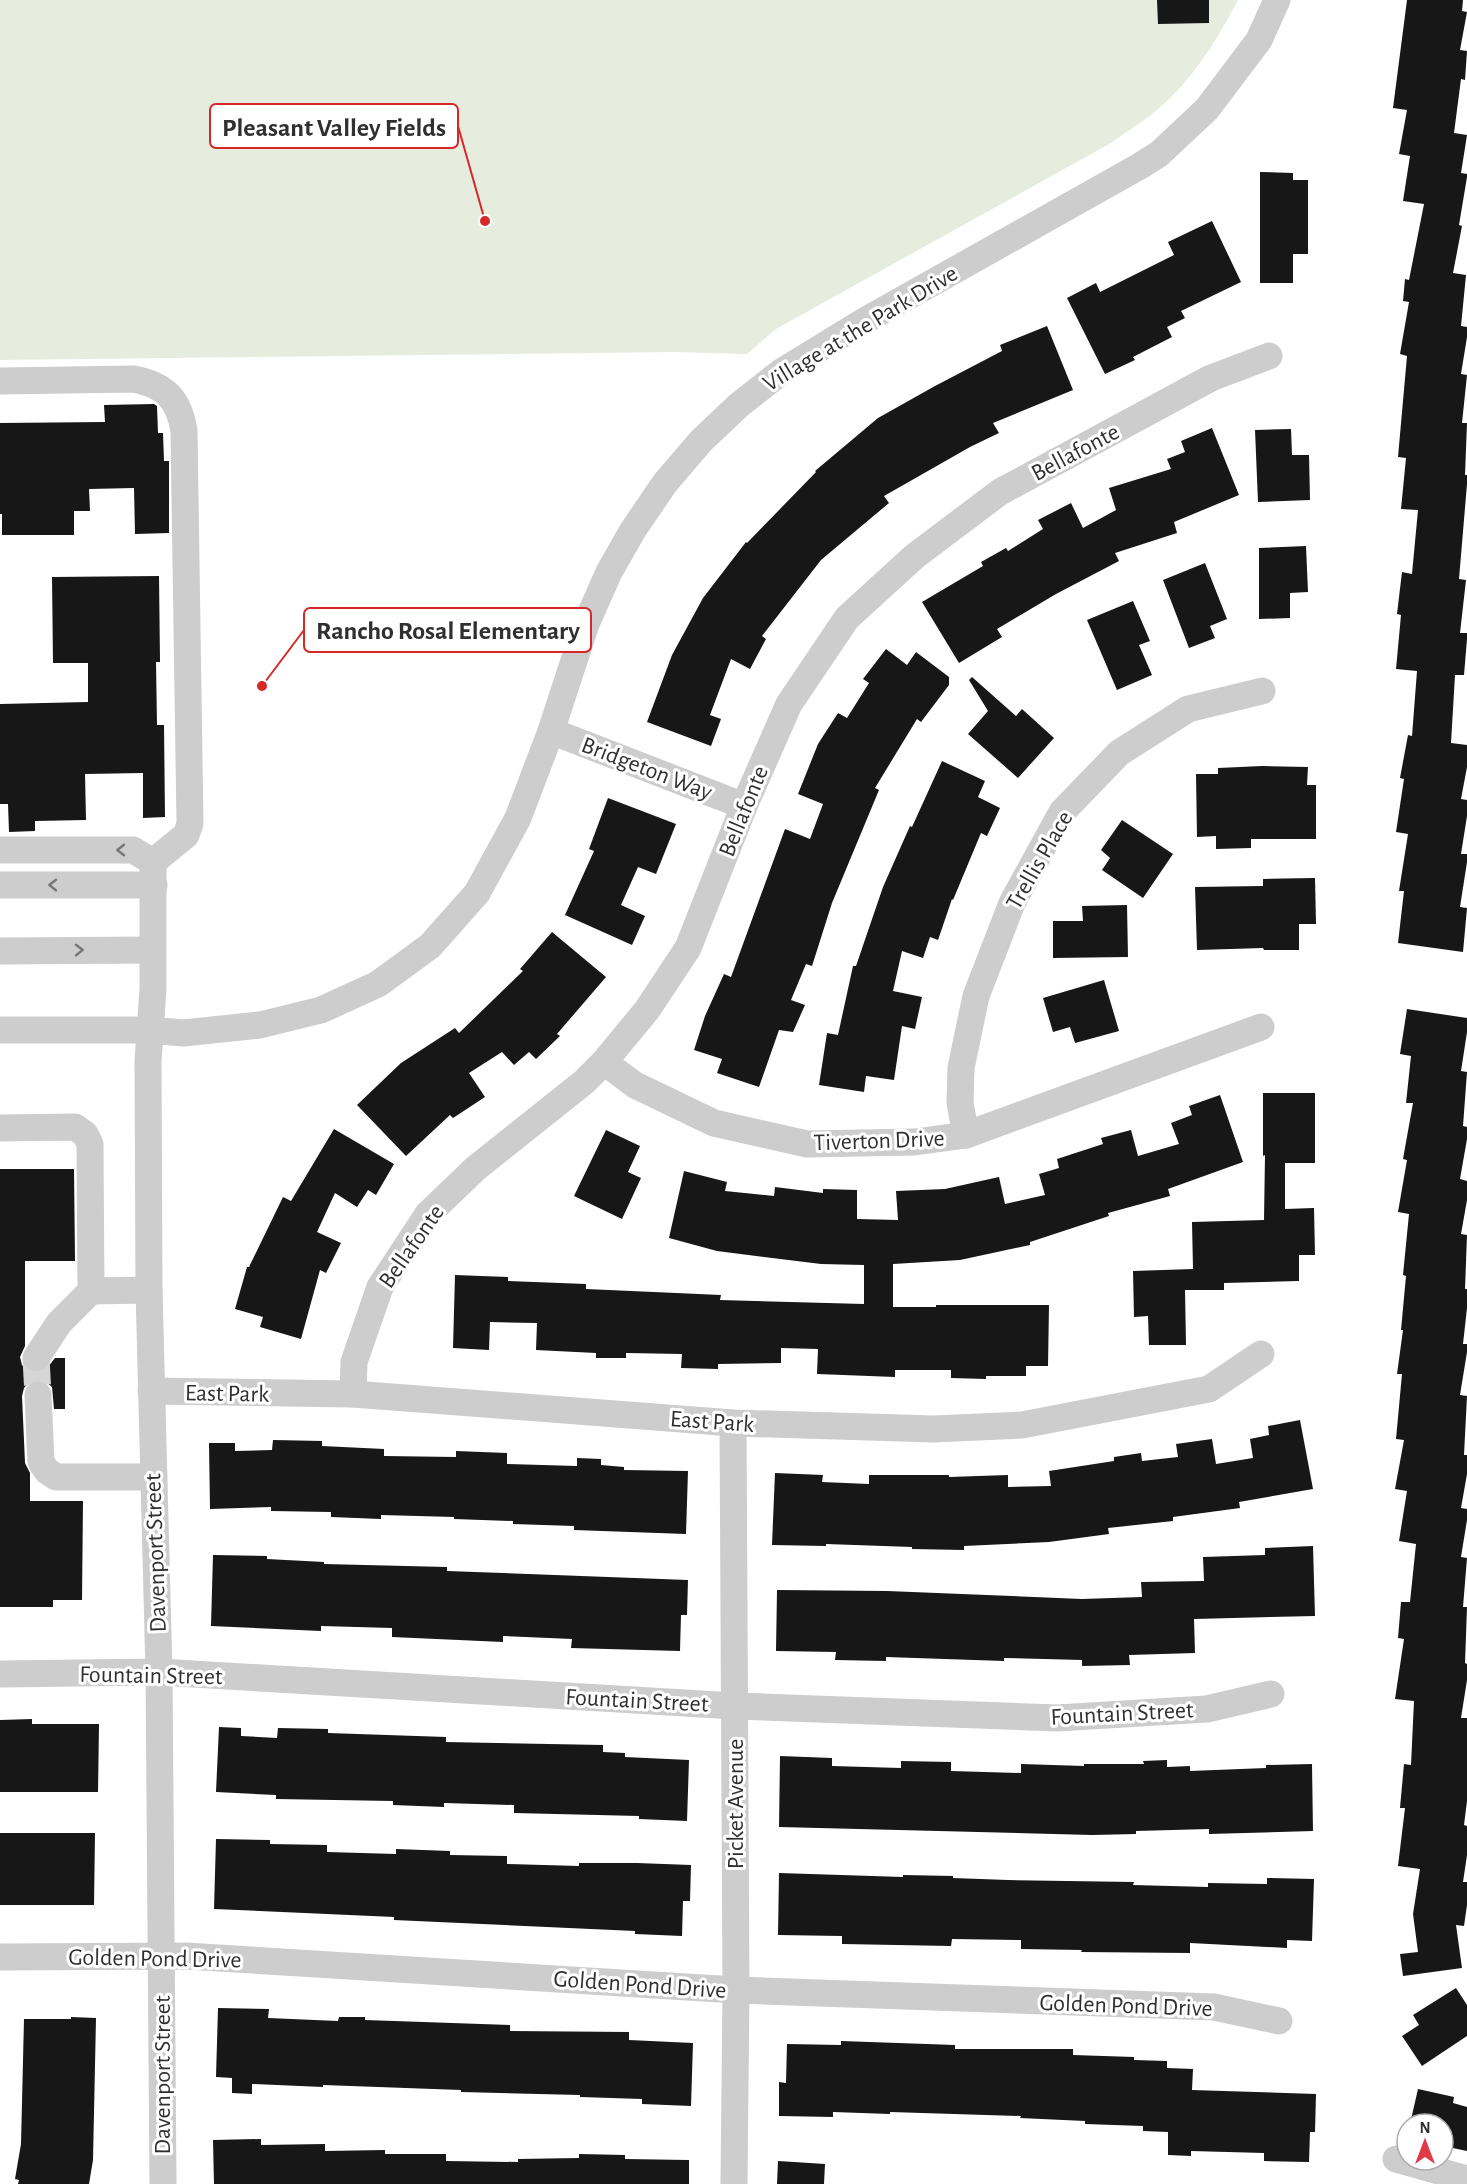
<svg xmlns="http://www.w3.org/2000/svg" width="1467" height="2184" font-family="'Alegreya Sans',sans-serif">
	<rect width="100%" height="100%" fill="#fff"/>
	<path fill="#e6eddf" d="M0,0H1238C1217,40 1192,81 1156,111C1142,122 1126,132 1111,143L776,329L747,354L673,352L0,360Z"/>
	<g fill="#171717">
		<polygon points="1157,0 1209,0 1209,23 1158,24"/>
		<polygon points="1407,0 1463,0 1462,11 1467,12 1460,50 1467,51 1465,80 1461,79 1454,133 1467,135 1461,173 1467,174 1467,177 1459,225 1462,226 1453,273 1466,275 1461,326 1467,327 1467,337 1461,374 1467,375 1462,423 1467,423 1465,475 1467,475 1467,484 1459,579 1466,580 1460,633 1467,633 1467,639 1464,675 1455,675 1451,743 1467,745 1467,767 1461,799 1467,800 1467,816 1461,854 1467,854 1467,862 1460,907 1467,908 1463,952 1398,943 1404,891 1399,891 1408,834 1396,832 1404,779 1400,778 1408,735 1412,736 1417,671 1396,669 1401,615 1397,614 1402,572 1412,574 1418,510 1401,509 1406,458 1398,457 1407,356 1400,354 1409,302 1403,301 1405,279 1409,280 1424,204 1403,201 1410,156 1399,154 1407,110 1393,108"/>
		<polygon points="1260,172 1293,173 1293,180 1308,180 1308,254 1293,254 1293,283 1260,283"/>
		<polygon points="1212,221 1241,282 1181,311 1185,318 1167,327 1172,337 1133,357 1135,360 1105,374 1067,298 1096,283 1100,292 1174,255 1168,242"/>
		<polygon points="1047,326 1073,390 993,423 999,433 970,447 884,496 889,503 821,560 762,636 766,639 750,669 731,659 710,715 721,719 711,746 647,722 672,655 703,598 746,542 747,543 816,472 815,471 878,418 935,386 1002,351 1000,345"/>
		<polygon points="154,404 157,406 158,433 163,433 164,461 169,461 169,533 135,534 134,488 89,489 90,511 74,511 74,535 2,535 2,514 0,514 0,423 105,422 104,405"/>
		<polygon points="1212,428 1239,495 1174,522 1177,533 1115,553 1119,561 1056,594 997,629 1002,637 959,663 922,602 983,566 981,562 1006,548 1008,551 1043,529 1038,520 1071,503 1083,528 1116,510 1109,488 1171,469 1167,459 1185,452 1181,441"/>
		<polygon points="1291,429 1292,455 1309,455 1310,500 1258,502 1255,430"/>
		<polygon points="1306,546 1308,592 1290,593 1290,618 1259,619 1259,548"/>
		<polygon points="1205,563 1227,619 1210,626 1215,638 1189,648 1163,580"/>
		<polygon points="159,576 160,662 156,662 157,725 164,725 165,817 143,818 143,773 85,774 86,820 35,821 35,831 9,832 8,804 0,804 0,704 88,702 88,663 53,663 52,577"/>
		<polygon points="1133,601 1150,641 1139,645 1152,675 1117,690 1087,620"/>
		<polygon points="886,649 907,665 916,652 949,677 949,685 921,722 917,719 875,788 879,790 832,903 812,966 806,964 791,1000 805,1005 793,1032 779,1030 759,1087 717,1073 722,1059 694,1050 705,1016 724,974 731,977 785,829 810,839 823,804 798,794 818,744 838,713 847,718 869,683 863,679"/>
		<polygon points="972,677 1016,716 1022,709 1054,738 1018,778 968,734 988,711 969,680"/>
		<polygon points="942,761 985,781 978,797 1000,808 987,836 981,833 953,900 952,899 938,940 930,937 923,958 902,951 893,991 922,997 915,1029 902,1026 894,1080 866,1076 864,1092 819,1085 827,1033 838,1035 853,966 856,966 883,887 910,826 912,827"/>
		<polygon points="1262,766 1308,767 1307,785 1316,785 1316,839 1251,839 1251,848 1216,849 1216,836 1197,837 1196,774 1218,774 1218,768"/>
		<polygon points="608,798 676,824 656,874 638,867 621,905 645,916 632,945 565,915 594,851 589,849"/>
		<polygon points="1122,820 1173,854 1143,898 1102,870 1110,858 1101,850"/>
		<polygon points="1315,878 1316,924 1299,924 1299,950 1264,950 1263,948 1197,950 1195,887 1263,886 1263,879"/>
		<polygon points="1127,905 1128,957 1053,958 1053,921 1083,921 1082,906"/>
		<polygon points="552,932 606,977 557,1034 560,1036 536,1059 529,1052 514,1065 502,1052 469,1073 485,1097 453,1118 450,1115 406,1156 357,1105 401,1063 455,1028 459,1033 523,971 520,969"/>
		<polygon points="1104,980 1119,1031 1075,1043 1070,1027 1053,1032 1043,998"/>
		<polygon points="1407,1009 1467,1018 1467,1032 1461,1071 1467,1072 1463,1126 1467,1127 1467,1139 1460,1179 1467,1181 1467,1200 1461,1234 1467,1235 1465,1289 1467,1289 1467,1308 1463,1344 1467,1344 1467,1352 1460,1395 1467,1396 1464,1455 1467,1455 1467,1474 1461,1508 1467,1509 1467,1520 1461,1557 1467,1558 1463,1607 1467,1607 1465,1663 1467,1664 1467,1680 1461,1718 1467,1718 1467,1801 1464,1825 1467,1826 1467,1855 1463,1882 1467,1882 1467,1905 1464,1926 1456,1925 1462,1968 1403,1976 1400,1954 1418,1952 1413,1914 1420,1869 1398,1866 1405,1808 1400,1808 1404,1764 1411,1765 1414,1701 1395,1699 1404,1639 1398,1638 1401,1602 1410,1602 1416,1544 1399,1541 1407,1491 1395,1489 1404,1440 1396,1439 1402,1374 1397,1374 1403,1330 1401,1330 1406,1276 1403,1275 1409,1214 1398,1212 1407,1160 1403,1159 1413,1103 1406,1103 1411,1056 1400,1054"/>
		<polygon points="1263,1093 1315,1093 1315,1163 1285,1163 1285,1209 1314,1208 1315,1255 1299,1255 1299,1281 1224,1283 1224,1290 1185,1290 1186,1345 1149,1345 1148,1316 1134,1317 1133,1271 1193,1269 1192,1222 1264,1220 1265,1155 1263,1156"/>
		<polygon points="1220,1095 1243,1162 1168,1189 1170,1196 1108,1213 1109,1216 1030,1242 1030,1245 960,1260 893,1264 893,1307 936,1307 936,1305 1049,1305 1048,1366 1026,1366 1026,1376 986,1376 986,1379 951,1378 951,1370 895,1370 895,1377 817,1374 818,1349 781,1348 781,1363 718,1364 718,1369 681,1368 682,1354 626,1353 626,1358 596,1358 596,1353 536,1350 537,1323 490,1322 489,1350 453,1348 455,1275 508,1277 508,1281 586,1284 586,1289 721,1295 720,1300 864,1304 864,1265 821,1264 717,1251 669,1238 684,1171 727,1182 725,1191 774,1196 775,1187 823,1193 823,1189 857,1190 857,1219 898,1220 896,1191 945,1189 999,1177 1005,1204 1045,1195 1039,1174 1059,1168 1057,1159 1103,1144 1101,1138 1131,1130 1138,1156 1179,1144 1171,1123 1192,1115 1189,1106"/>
		<polygon points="334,1129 394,1164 376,1195 368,1190 357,1207 335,1193 317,1232 341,1243 326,1273 320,1270 301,1339 260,1327 263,1317 235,1309 247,1267 249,1267 283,1197 291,1201"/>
		<polygon points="606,1130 640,1146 628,1172 641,1178 622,1219 574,1196"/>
		<polygon points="0,1169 74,1169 75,1261 25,1261 25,1346 20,1357 22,1365 28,1371 36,1374 44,1372 55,1358 65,1358 65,1409 54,1409 52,1387 45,1381 38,1379 30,1381 24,1388 22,1396 25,1463 30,1473 30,1501 83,1501 82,1600 53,1600 53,1607 0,1607"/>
		<polygon points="1300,1420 1313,1489 1239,1502 1240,1508 1173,1517 1173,1521 1108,1528 1109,1534 1049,1542 964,1546 964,1550 912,1549 912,1547 826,1544 826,1546 772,1545 775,1473 823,1475 822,1482 869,1484 869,1475 949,1475 949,1477 1008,1475 1008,1487 1051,1486 1049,1471 1114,1461 1114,1457 1141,1453 1142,1461 1178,1457 1176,1444 1212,1439 1216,1464 1253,1458 1250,1439 1269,1435 1268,1426"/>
		<polygon points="273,1440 322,1441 322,1446 384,1449 384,1456 456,1457 456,1451 507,1453 507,1464 577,1466 577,1458 601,1459 601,1465 624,1467 624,1470 688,1471 686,1534 574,1530 574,1526 513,1524 513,1521 454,1519 454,1517 381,1515 381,1519 331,1517 331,1512 271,1511 271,1507 210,1509 209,1443 235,1443 235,1451 272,1450"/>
		<polygon points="1313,1546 1315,1616 1194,1619 1195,1653 1129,1655 1130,1665 1082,1666 1082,1660 1004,1658 1004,1661 886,1657 886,1661 835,1660 836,1652 776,1651 777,1590 887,1591 1082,1599 1142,1597 1141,1582 1204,1581 1203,1557 1265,1555 1265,1548"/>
		<polygon points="213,1555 267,1556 267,1559 324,1562 324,1564 447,1567 447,1571 688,1580 687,1615 681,1615 680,1651 571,1648 572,1639 503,1636 503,1642 392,1637 392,1628 321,1626 321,1631 211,1626"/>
		<polygon points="32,1719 32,1724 99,1724 98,1792 0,1792 0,1720"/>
		<polygon points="219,1727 241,1728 241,1736 277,1738 278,1728 328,1729 328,1733 446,1737 446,1742 603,1745 603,1752 625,1753 625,1757 689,1760 687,1821 639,1819 639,1816 514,1813 514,1805 444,1803 444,1807 393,1805 393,1801 276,1799 276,1795 216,1792"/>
		<polygon points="780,1756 832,1758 832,1766 901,1768 901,1761 951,1762 951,1771 1021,1773 1021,1764 1084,1766 1084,1764 1144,1764 1143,1761 1167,1760 1167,1767 1190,1766 1190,1771 1266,1768 1266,1765 1312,1764 1313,1831 1209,1834 1209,1829 1136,1831 1136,1834 1092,1835 779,1827"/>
		<polygon points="0,1833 95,1833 94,1905 0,1905"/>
		<polygon points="216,1839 270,1840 270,1844 327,1845 327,1852 396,1854 396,1849 450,1851 450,1855 507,1856 507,1864 579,1866 579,1863 637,1863 691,1865 690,1901 683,1901 682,1936 635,1934 635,1931 394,1920 394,1917 214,1909"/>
		<polygon points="779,1873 903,1877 903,1875 953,1876 953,1878 1008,1880 1134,1882 1133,1885 1208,1887 1208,1883 1267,1884 1267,1878 1314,1879 1312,1941 1287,1940 1287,1948 1190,1943 1190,1953 1081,1952 1082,1950 1021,1949 1021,1940 952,1939 951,1946 842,1944 842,1936 778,1935"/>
		<polygon points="1456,1988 1467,2005 1467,2036 1422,2066 1402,2036 1419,2025 1413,2015"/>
		<polygon points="218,2008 269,2009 268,2018 338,2021 339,2017 365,2017 365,2020 510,2025 510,2031 629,2032 629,2040 693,2043 691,2106 642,2104 642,2099 580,2097 580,2095 461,2092 461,2090 323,2085 323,2087 252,2084 252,2094 232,2093 232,2078 216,2077"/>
		<polygon points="71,2017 96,2018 93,2160 89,2184 18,2184 19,2180 15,2179 21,2144 24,2019 71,2019"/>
		<polygon points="841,2041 955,2045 955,2049 1073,2049 1073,2055 1134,2057 1134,2060 1167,2061 1167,2068 1193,2069 1192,2090 1316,2094 1315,2132 1310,2132 1309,2162 1264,2161 1264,2153 1191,2151 1191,2156 1168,2155 1168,2132 1143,2131 1143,2126 1085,2124 1085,2121 1020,2118 1021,2116 890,2112 890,2114 833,2112 833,2117 779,2116 779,2082 786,2083 787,2044 841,2045"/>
		<polygon points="1418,2089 1454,2097 1453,2103 1467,2107 1467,2151 1443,2146 1443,2124 1410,2124"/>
		<polygon points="261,2139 261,2145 325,2144 325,2151 385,2150 385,2154 446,2154 446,2161 518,2162 518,2159 579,2158 579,2154 625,2155 625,2159 689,2160 689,2184 214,2184 213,2140"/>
		<polygon points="778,2161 825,2164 824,2184 777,2184"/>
	</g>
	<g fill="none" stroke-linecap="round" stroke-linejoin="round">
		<polyline stroke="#d6d6d6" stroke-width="27" stroke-dasharray="27 14" stroke-linecap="butt" points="36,1358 38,1395"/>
		<g stroke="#cdcdcd" stroke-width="27">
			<path d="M0,381L134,379C165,385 179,399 184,431L190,824L186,835L153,862"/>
			<polyline points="551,731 744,806"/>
			<polyline points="0,850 133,850 153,862 153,989 148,1061 149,1290 159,1672 163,2184"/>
			<polyline points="0,885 154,885"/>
			<polyline points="0,951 152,950"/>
			<polyline points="0,1030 150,1030 183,1033 260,1025 321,1010 378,984 430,946 477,893 518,818 551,731 586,624 609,572 633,530 665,483 701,441 739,405 781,372 866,320 1140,166 1159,154 1207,109 1259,40 1277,0"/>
			<polyline points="604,1062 635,1085 714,1123 807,1144 915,1142 966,1135 1261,1027"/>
			<polyline points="0,1128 75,1127 85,1134 90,1144 91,1291 149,1290"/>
			<polyline points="966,1135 960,1103 961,1068 976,996 1012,903 1062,812 1119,753 1188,709 1262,691"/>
			<polyline points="36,1358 59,1323 91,1291"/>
			<polyline points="151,1391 353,1394 733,1423 934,1429 1022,1425 1209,1389 1261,1354"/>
			<polyline points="353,1394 354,1362 380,1287 428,1214 476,1168 584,1082 604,1062 647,1010 688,948 744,806 789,704 847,618 915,556 1000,492 1211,378 1269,356"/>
			<polyline points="38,1395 41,1462 47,1471 56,1477 153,1477"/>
			<polyline points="733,1423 736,1990 734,2184"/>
			<polyline points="0,1674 159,1672 735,1706 1057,1718 1207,1709 1271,1694"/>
			<polyline points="0,1957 186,1956 736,1990 1214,2007 1279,2021"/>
			<polyline points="1396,2159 1467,2179"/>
		</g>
	</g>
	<defs><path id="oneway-chevron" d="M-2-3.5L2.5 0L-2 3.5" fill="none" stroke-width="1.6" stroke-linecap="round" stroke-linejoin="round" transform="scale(1.5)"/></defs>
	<g stroke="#777">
		<use href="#oneway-chevron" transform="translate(121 850) rotate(180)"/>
		<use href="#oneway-chevron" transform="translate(53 885) rotate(180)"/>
		<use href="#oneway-chevron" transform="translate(79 950) rotate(-1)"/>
	</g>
	<g text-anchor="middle" stroke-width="6" stroke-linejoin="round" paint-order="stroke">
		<g font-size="24" fill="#303030" stroke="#fff">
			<text transform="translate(860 328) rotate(-31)" y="8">Village at the Park Drive</text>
			<text transform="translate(1075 452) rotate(-28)" y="8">Bellafonte</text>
			<text transform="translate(647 768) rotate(21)" y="8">Bridgeton Way</text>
			<text transform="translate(743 811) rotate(-68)" y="8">Bellafonte</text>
			<text transform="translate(1039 860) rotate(-60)" y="8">Trellis Place</text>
			<text transform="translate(879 1140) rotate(-2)" y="8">Tiverton Drive</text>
			<text transform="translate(411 1246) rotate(-55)" y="8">Bellafonte</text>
			<text transform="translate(227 1393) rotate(1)" y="8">East Park</text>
			<text transform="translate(712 1421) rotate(4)" y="8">East Park</text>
			<text transform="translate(155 1553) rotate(-92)" y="8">Davenport Street</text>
			<text transform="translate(151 1675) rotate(1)" y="8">Fountain Street</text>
			<text transform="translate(637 1700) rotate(3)" y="8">Fountain Street</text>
			<text transform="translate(1122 1713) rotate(-3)" y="8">Fountain Street</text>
			<text transform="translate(735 1804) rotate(-90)" y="8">Picket Avenue</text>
			<text transform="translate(155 1958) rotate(1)" y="8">Golden Pond Drive</text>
			<text transform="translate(640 1984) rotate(4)" y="8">Golden Pond Drive</text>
			<text transform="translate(1126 2005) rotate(2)" y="8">Golden Pond Drive</text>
			<text transform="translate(162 2075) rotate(-90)" y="8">Davenport Street</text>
		</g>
	</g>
	<path fill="none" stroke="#d62828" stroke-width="2" d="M485 221L458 126M262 686L304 630"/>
	<g fill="#d62828" stroke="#fff" stroke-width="2">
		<circle cx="485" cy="221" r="6"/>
		<circle cx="262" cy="686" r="6"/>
	</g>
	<g fill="#fff" stroke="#d62828" stroke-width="2">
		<rect x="210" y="104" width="248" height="44" rx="6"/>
		<rect x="304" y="608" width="287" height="44" rx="6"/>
	</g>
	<g font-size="26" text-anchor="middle" font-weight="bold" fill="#303030">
		<text x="334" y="136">Pleasant Valley Fields</text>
		<text x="448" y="639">Rancho Rosal Elementary</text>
	</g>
	<g transform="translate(1425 2142)"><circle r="28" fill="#ffffff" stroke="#acacac" stroke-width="1.5"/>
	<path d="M0-4.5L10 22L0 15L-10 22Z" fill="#df3b47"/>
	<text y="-9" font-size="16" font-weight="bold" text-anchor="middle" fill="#303030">N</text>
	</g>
</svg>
